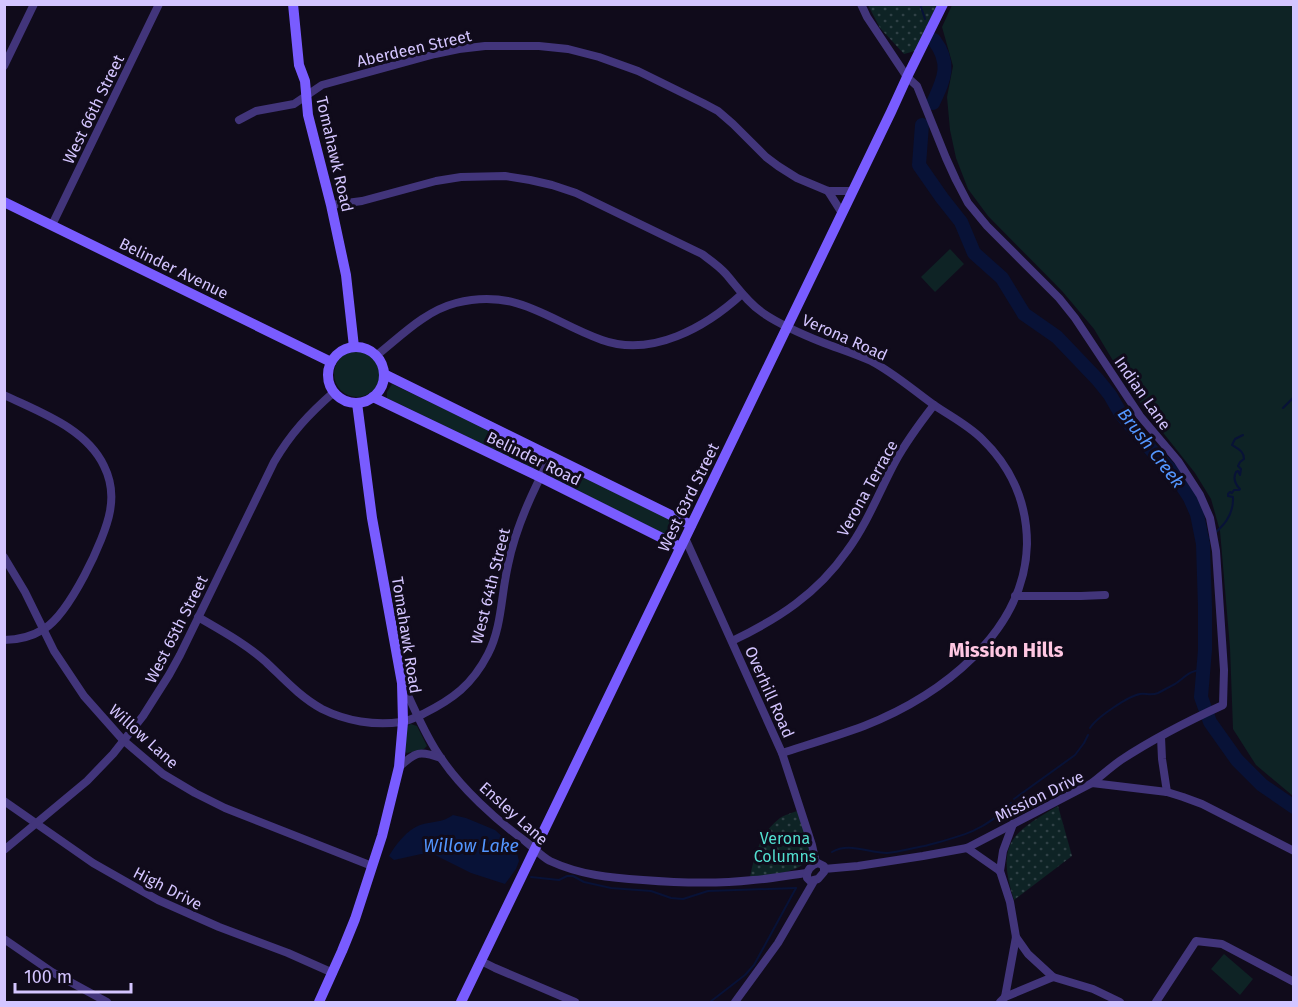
<svg xmlns="http://www.w3.org/2000/svg" width="1298" height="1007" font-family="'Fira Sans',sans-serif">
	<defs>
		<pattern id="park-dots" width="8" height="8" patternUnits="userSpaceOnUse" patternTransform="scale(1.5)"><rect width="8" height="8" fill="#0e2325"/><path d="M2 2h.1M6 6h.1" fill="none" stroke="#304146" stroke-width="1.8" stroke-linecap="round"/></pattern>
	</defs>
	<rect width="100%" height="100%" fill="#100b1b"/>
	<g fill="#0e2325">
		<polygon points="952,5 1293,5 1293,796 1256,765 1233,729 1230,648 1220,531 1211,499 1195,473 1149,415 1124,379 1094,329 1062,291 988,216 968,189 956,158 950,130 947,97 953,66 942,27"/>
		<polygon points="950,249 964,264 935,292 921,277"/>
		<circle cx="357" cy="374" r="23"/>
		<polygon points="392,384 543,456 540,467 536,470 387,398 387,392"/>
		<path d="M554,463L681,525C682,533 678,536 670,537L549,477V472Z"/>
		<polygon points="411,724 417,726 427,746 424,749 407,753 405,752 407,726"/>
		<polygon points="1224,954 1253,979 1240,995 1211,969"/>
	</g>
	<g fill="url(#park-dots)">
		<polygon points="868,5 937,5 915,51 904,54 880,28"/>
		<path d="M1058,806L1072,856L1014,900C996,844 1011,833 1058,806Z"/>
		<path d="M797,811C801,821 812,846 809,856C805,873 765,876 750,877C754,856 761,832 780,818C784,815 792,813 797,811Z"/>
	</g>
	<path fill="#081237" d="M453,815L466,818L495,830L516,849L519,861L516,869L505,884L471,873L435,855L421,854L394,860L389,856C396,844 407,830 420,825C432,821 442,823 453,815Z"/>
	<g fill="none" stroke-linecap="round" stroke-linejoin="round">
		<g stroke="#081237" stroke-width="2">
			<polyline points="920,4 925,19"/>
			<polyline points="1283,408 1294,397"/>
			<path d="M1203,544C1218,530 1234,520 1233,497L1228,496V494L1230,492L1232,493L1234,490H1239L1240,489C1235,484 1233,478 1236,472L1238,471L1240,475L1241,469L1238,466L1240,462L1244,459C1244,451 1238,449 1232,445L1235,439L1243,435"/>
			<path d="M1090,728C1096,718 1128,696 1140,694C1146,693 1151,696 1158,693C1164,690 1169,687 1175,684C1184,678 1191,669 1203,670"/>
			<polyline points="1014,799 1075,755 1084,743 1088,735"/>
			<path d="M832,852C849,842 868,853 887,853C899,852 912,848 924,846C959,837 986,831 1011,803"/>
			<polyline points="531,877 559,880 567,876 573,876 584,882 611,888 651,891 671,898 683,899 708,891 796,888"/>
			<polyline points="710,1002 745,975 754,965 796,888"/>
		</g>
		<g stroke="#081237" stroke-width="14">
			<path d="M933,103C944,79 952,64 934,40"/>
			<polyline points="922,125 919,165 942,198 961,222 974,253 1002,278 1024,314 1057,337 1098,380 1110,395 1121,414 1154,453 1173,472 1190,498 1197,514 1203,544 1205,607 1205,650 1201,697 1210,722 1237,760 1262,785 1294,807"/>
		</g>
		<g stroke="#42357b" stroke-width="8">
			<path d="M861,4L867,17L907,77L917,86L946,158L956,180L968,203L987,226L1059,298L1075,318L1140,416L1178,461L1200,495L1210,518L1216,551L1224,670L1223,705C1188,721 1153,739 1121,760C1111,767 1101,776 1092,783"/>
			<polyline points="4,66 34,4"/>
			<polyline points="239,120 256,111 294,104 322,85 435,54 459,49 485,46 539,46 568,49 599,57 638,71 703,103 718,111 733,124 766,157 778,166 797,178 828,191 852,191"/>
			<polyline points="828,191 842,213"/>
			<path d="M331,205L362,201L436,181L461,177L505,176L530,180L552,185L576,193L702,254C710,260 719,266 726,274C738,288 748,303 763,313C782,326 804,335 824,343C840,349 856,354 871,361C894,373 913,390 934,405C950,416 968,425 982,439C1011,467 1027,503 1027,544C1025,633 940,696 864,726C837,736 810,744 782,753"/>
			<polyline points="52,225 159,4"/>
			<path d="M377,355C401,336 425,311 456,303C517,287 549,321 602,340C652,358 706,327 742,294"/>
			<path d="M4,395C39,412 86,428 104,466C111,480 113,495 110,511C105,540 69,614 44,629C31,637 19,640 4,640"/>
			<polyline points="685,538 782,753 812,845 816,863"/>
			<polyline points="4,557 25,592 54,651 84,696 123,740 163,774 195,793 225,808 372,866"/>
			<polyline points="1015,596 1081,596 1105,595"/>
			<path d="M198,617C222,631 246,644 266,662C284,679 300,697 322,709C346,721 375,726 401,722C409,721 416,717 423,714C453,699 472,685 488,654C502,627 501,595 508,565C516,526 533,491 551,456"/>
			<path d="M732,641C778,619 817,594 847,551C867,524 879,492 895,462C906,442 920,423 934,405"/>
			<path d="M403,685C415,709 425,736 441,758C461,788 496,820 525,841C534,848 541,856 550,861C580,875 611,878 643,880C680,883 717,884 753,880C771,879 789,875 807,873"/>
			<polyline points="1161,737 1162,759 1167,792"/>
			<path d="M399,767C416,752 419,750 441,758"/>
			<polyline points="4,801 93,863 158,900 219,927 288,953 333,973"/>
			<polyline points="967,848 1000,871 1010,902 1016,937 1005,997 1000,1002"/>
			<path d="M4,850L87,781L113,754L143,716L169,675L180,655L274,462C291,433 309,414 334,392"/>
			<path d="M818,863L824,866V872L818,879L810,881L807,878C806,871 811,865 818,863Z"/>
			<polyline points="824,869 858,866 923,856 967,848 1092,783 1167,792 1183,797 1202,804 1294,851"/>
			<polyline points="1000,871 1003,851 1013,824"/>
			<polyline points="1016,937 1028,954 1053,977"/>
			<polyline points="4,939 52,972 107,1002"/>
			<polyline points="481,961 495,968 575,1002"/>
			<polyline points="1005,997 1053,977 1093,989 1120,1002"/>
			<polyline points="735,1002 778,943 814,881"/>
			<polyline points="1156,1002 1196,941 1222,944 1294,982"/>
		</g>
		<g stroke="#795cff" stroke-width="10">
			<polyline points="293,4 299,65 305,81 308,115 331,205 346,275 354,347"/>
			<polyline points="4,202 331,362"/>
			<circle cx="356" cy="375" r="28"/>
			<polyline points="384,374 691,525"/>
			<polyline points="373,397 540,477 680,547"/>
			<polyline points="319,1002 342,951 355,919 382,836 399,767 403,722 402,683 372,518 357,403"/>
			<polyline points="461,1002 891,112 907,77 943,4"/>
		</g>
	</g>
	<g text-anchor="middle" stroke-width="6" stroke-linejoin="round" paint-order="stroke">
		<g font-size="16" fill="#d4c5ff" stroke="#100b1b">
			<text transform="translate(414 48) rotate(-13)" y="6">Aberdeen Street</text>
			<text transform="translate(93 109) rotate(-64)" y="6">West 66th Street</text>
			<text transform="translate(335 154) rotate(77)" y="6">Tomahawk Road</text>
			<text transform="translate(174 268) rotate(26)" y="6">Belinder Avenue</text>
			<text transform="translate(845 337) rotate(24)" y="6">Verona Road</text>
			<text transform="translate(1143 393) rotate(55)" y="6">Indian Lane</text>
			<text transform="translate(534 458) rotate(26)" y="6">Belinder Road</text>
			<text transform="translate(867 488) rotate(-61)" y="6">Verona Terrace</text>
			<text transform="translate(688 497) rotate(-64)" y="6">West 63rd Street</text>
			<text transform="translate(490 586) rotate(-76)" y="6">West 64th Street</text>
			<text transform="translate(176 629) rotate(-63)" y="6">West 65th Street</text>
			<text transform="translate(407 635) rotate(81)" y="6">Tomahawk Road</text>
			<text transform="translate(770 692) rotate(66)" y="6">Overhill Road</text>
			<text transform="translate(144 736) rotate(42)" y="6">Willow Lane</text>
			<text transform="translate(1039 796) rotate(-26)" y="6">Mission Drive</text>
			<text transform="translate(514 813) rotate(42)" y="6">Ensley Lane</text>
			<text transform="translate(168 888) rotate(27)" y="6">High Drive</text>
		</g>
		<g font-size="16" fill="#52dfd0" stroke="#100b1b">
			<text x="785" y="844">Verona<tspan x="785" dy="18">Columns</tspan></text>
		</g>
		<g font-size="18" font-style="italic" fill="#5396ff" stroke="#100b1b">
			<text transform="translate(1151 448) rotate(52)" y="6">Brush Creek</text>
			<text x="471" y="852">Willow Lake</text>
		</g>
		<g font-size="20" font-weight="bold" fill="#ffc7e2" stroke="#100b1b">
			<text x="1006" y="657">Mission Hills</text>
		</g>
	</g>
	<rect width="1298" height="1007" fill="none" stroke="#d4c5ff" stroke-width="12"/>
	<path d="M15 983v9h116v-9" fill="none" stroke="#d4c5ff" stroke-width="3"/>
	<text x="24" y="983" font-size="18" fill="#d4c5ff" stroke="#100b1b" stroke-width="4.5" paint-order="stroke">100 m</text>
</svg>
